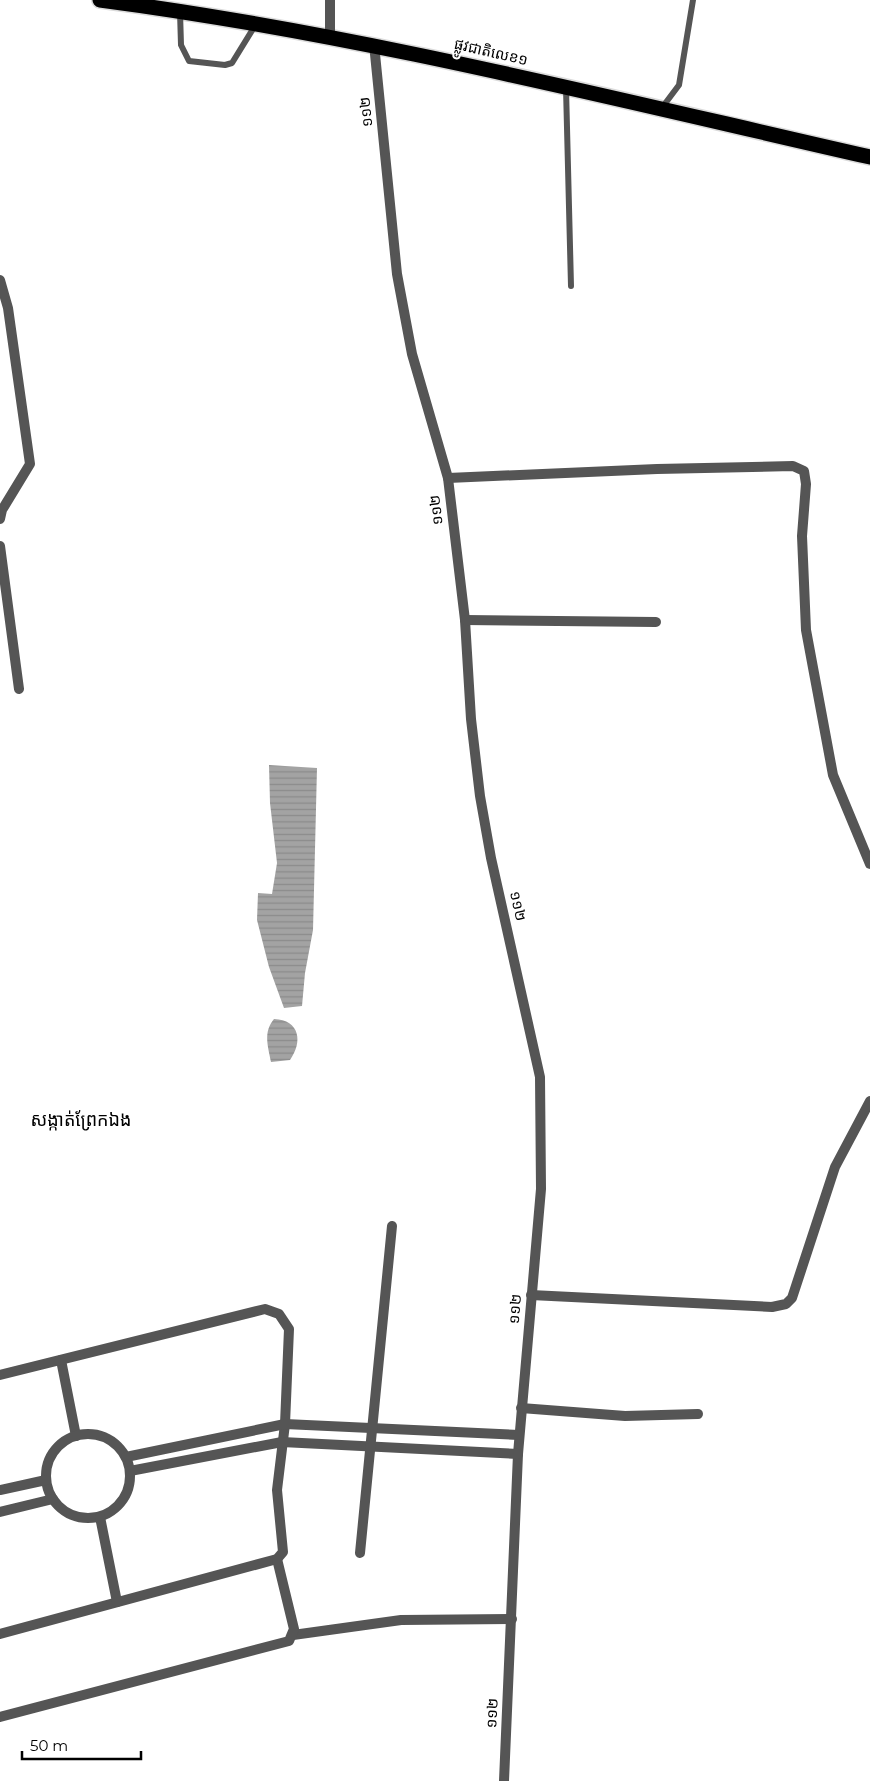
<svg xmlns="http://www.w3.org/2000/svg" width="870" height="1781" font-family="Montserrat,'Noto Sans Khmer',sans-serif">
	<defs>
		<pattern id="water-rules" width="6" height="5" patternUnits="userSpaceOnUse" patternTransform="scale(1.25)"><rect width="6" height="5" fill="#a3a3a3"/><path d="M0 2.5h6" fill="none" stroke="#8b8b8b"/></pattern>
	</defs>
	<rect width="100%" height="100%" fill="#fff"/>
	<g fill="url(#water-rules)">
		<polygon points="269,765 317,768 313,930 305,973 302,1006 284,1008 269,967 257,920 258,893 272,894 277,863 270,803"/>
		<path d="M274,1019C300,1020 303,1042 290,1060L271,1062C268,1046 263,1032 274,1019Z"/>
	</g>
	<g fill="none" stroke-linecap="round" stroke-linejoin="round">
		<g stroke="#dbdbdb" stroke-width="18">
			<path id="highway" d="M100,0C360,34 614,99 870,157"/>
		</g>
		<g stroke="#555" stroke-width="6">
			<polyline points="180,12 181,45 189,61 225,65 232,63 256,24"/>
			<polyline points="566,88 571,286"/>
			<polyline points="661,109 679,85 693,0"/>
		</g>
		<g stroke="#555" stroke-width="10">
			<polyline points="330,36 330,0"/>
			<polyline points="374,44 397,274 412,354 448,478 465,620 471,719 480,796 491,858 540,1077 541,1189 518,1454 504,1781"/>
			<polyline points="0,280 8,308 30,464 2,510 0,519"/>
			<polyline points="448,478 657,469 793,466 804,471 806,484 802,536 806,630 833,775 870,864"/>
			<polyline points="0,546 19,689"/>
			<polyline points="465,620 656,622"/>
			<polyline points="531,1295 772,1307 786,1304 792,1298 835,1167 870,1101"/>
			<polyline points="61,1360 76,1436"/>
			<polyline points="0,1375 265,1309 279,1314 289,1329 285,1424 277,1490 283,1552 277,1559 0,1634"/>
			<polyline points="521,1408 625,1416 698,1414"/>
			<circle cx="88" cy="1476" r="42"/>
			<polyline points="126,1457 285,1424 519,1435"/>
			<polyline points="130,1471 282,1442 518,1454"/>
			<polyline points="0,1490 46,1480"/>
			<polyline points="0,1512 53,1499"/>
			<polyline points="100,1517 117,1602"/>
			<polyline points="360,1553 392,1226"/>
			<polyline points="293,1635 401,1620 512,1619"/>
			<polyline points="0,1717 289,1641 294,1629 277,1559"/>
		</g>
		<use href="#highway" stroke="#000" stroke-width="15"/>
	</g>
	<g text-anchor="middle" stroke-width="4" stroke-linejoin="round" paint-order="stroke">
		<g font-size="15" fill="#000" stroke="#fff">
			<text transform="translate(491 52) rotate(13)" y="5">ផ្លូវជាតិលេខ១</text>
			<text transform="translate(366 112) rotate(-96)" y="5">១១២</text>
			<text transform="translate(436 510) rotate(-97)" y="5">១១២</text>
			<text transform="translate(518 906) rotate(77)" y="5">១១២</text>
			<text transform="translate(515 1309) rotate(-85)" y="5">១១២</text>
			<text transform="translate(492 1713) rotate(-87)" y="5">១១២</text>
		</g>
		<g font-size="18" fill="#000" stroke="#fff">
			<text x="81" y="1126">សង្កាត់ព្រែកឯង</text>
		</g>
	</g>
	<path d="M22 1751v8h119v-8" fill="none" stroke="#000000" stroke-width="2.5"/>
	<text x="30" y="1751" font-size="15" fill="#000000" stroke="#ffffff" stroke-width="4" paint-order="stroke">50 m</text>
</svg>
